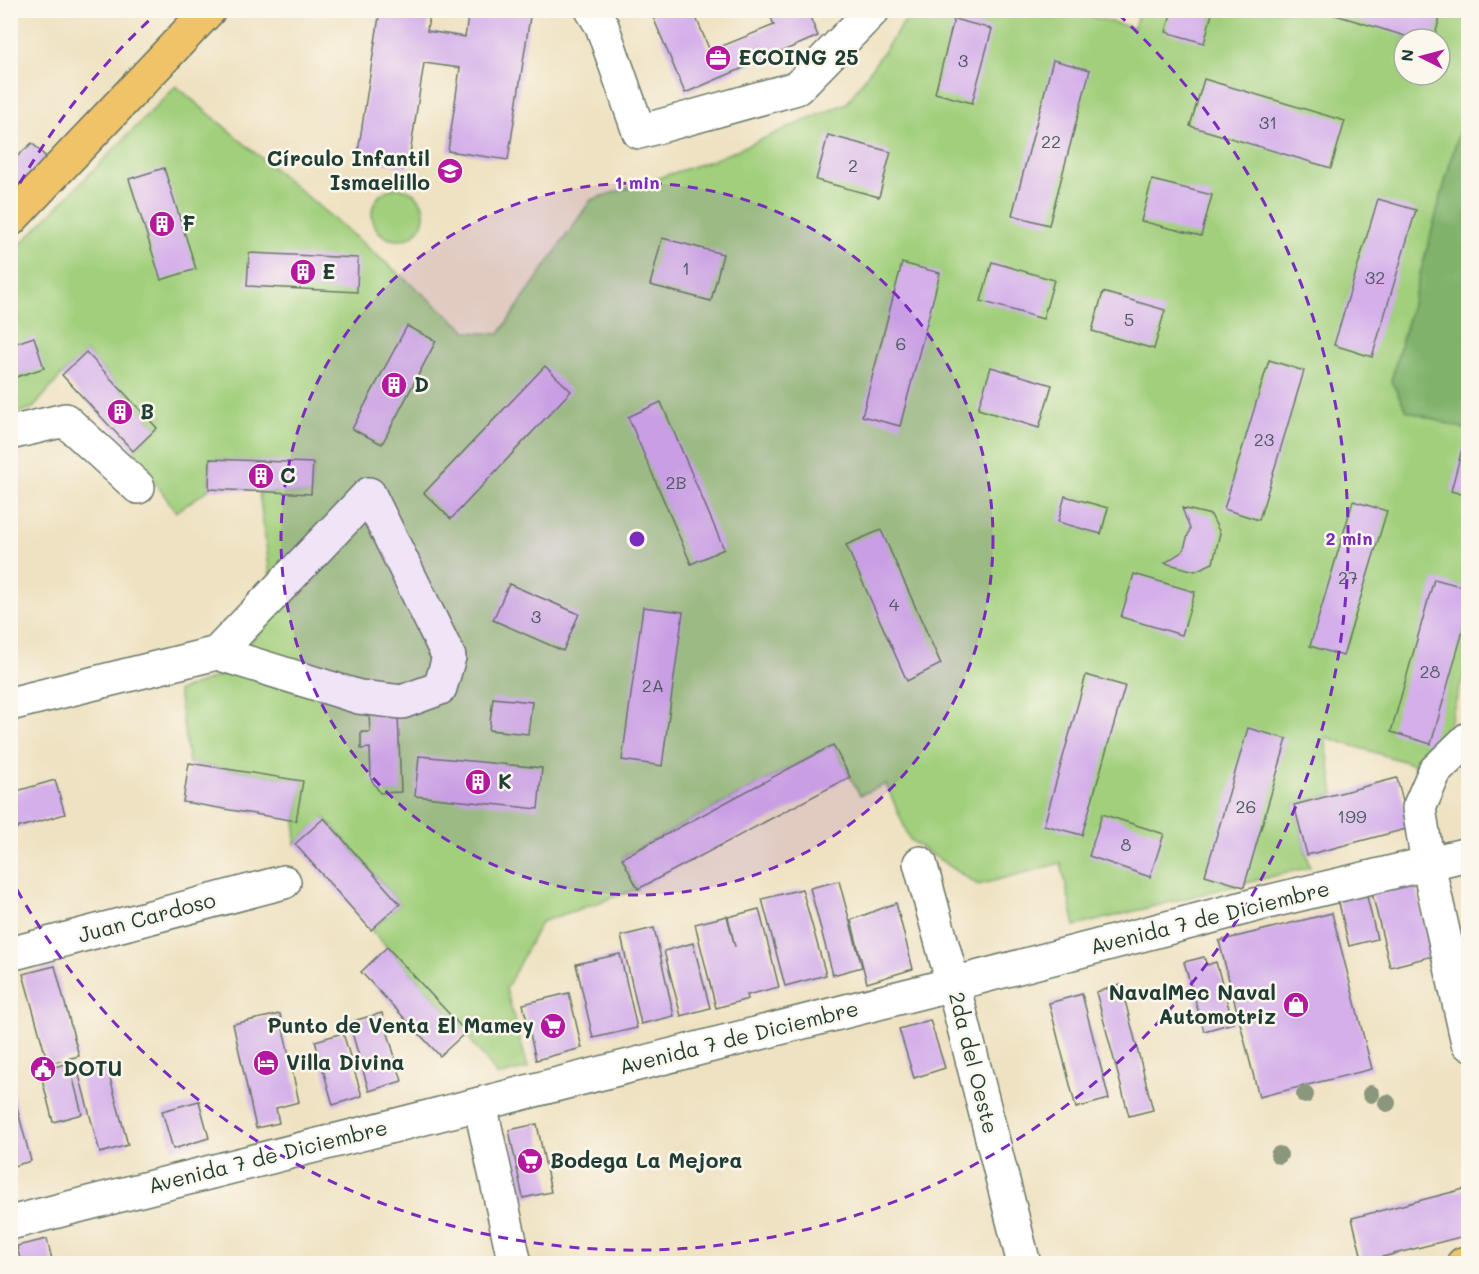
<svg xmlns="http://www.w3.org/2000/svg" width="1479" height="1274" font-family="Mali,sans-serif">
	<rect width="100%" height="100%" fill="#fbf7ec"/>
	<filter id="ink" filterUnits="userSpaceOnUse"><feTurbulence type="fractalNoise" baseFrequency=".0167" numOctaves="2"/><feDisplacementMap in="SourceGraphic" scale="12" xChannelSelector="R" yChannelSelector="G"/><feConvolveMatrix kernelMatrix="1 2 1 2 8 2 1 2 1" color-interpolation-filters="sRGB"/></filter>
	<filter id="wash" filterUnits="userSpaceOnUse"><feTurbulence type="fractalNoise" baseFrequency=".008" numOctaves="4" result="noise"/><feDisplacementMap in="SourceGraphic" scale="24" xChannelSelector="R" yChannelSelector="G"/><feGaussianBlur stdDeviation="1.35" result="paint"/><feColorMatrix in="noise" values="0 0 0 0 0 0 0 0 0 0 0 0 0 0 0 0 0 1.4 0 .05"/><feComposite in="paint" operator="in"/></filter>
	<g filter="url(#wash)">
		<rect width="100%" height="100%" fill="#efe2c2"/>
		<g fill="#a1cf7c" stroke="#608658" stroke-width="1.5" fill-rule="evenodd">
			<path d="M1139,10H1463L1468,19V98L1391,381L1407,411L1468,430V660L1435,771L1325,737L1334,794L1294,805L1310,867L1075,926L1061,863L978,885L910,840L886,784L860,795L833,745L622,857L638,889L541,922L506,989L528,1068L498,1076L457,1022L371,930L400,904L325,818L295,844L296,821L303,781L189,763L178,691L225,674L275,613L259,492L311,494L313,464L210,459L209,489L176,512L133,451L157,428L86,352L62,375L33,408L11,415V254L176,86L468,332L499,334L591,200L713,160L847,103L912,11H1070L1134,28ZM1404,39H1440V75H1404Z"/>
			<circle cx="398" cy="214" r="26"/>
		</g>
		<polygon fill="#80b26c" stroke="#507850" stroke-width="1.5" points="1468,98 1468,430 1407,411 1391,381"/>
		<g id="blocks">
			<g fill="#d4afea">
				<polygon points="380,10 430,10 427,31 465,37 469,10 531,10 508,160 448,151 460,68 424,63 408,167 357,159"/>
				<polygon points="650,10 693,10 710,51 774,25 768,10 807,10 818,36 685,93"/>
				<polygon points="1172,10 1213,10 1204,43 1166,32"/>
				<polygon points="1319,10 1442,10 1434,39 1415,39"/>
				<polygon points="954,19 992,29 972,103 935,93"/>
				<polygon points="1053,60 1090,70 1049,225 1012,215"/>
				<polygon points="1204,79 1345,121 1331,168 1190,126"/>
				<polygon points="828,135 891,152 879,197 816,180"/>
				<polygon points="32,143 47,158 19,184 10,175 10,163"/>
				<polygon points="164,168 196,269 161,280 129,179"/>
				<polygon points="1152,180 1212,195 1201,236 1141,221"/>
				<polygon points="1378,199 1416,210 1372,357 1334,345"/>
				<polygon points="662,238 723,254 711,301 650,285"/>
				<polygon points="249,253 358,258 357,292 247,286"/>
				<polygon points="992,262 1054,280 1043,319 981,301"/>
				<polygon points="902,263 940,273 900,426 862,416"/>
				<polygon points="1103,292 1165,310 1154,349 1092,331"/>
				<polygon points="407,326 436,341 382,444 352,429"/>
				<polygon points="34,337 44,368 10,379 10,345"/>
				<polygon points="86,352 157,428 133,451 62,375"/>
				<polygon points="1269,360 1304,371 1259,520 1224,509"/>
				<polygon points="545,366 571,391 451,519 424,493"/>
				<polygon points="991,367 1052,385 1039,428 978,409"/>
				<polygon points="661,402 724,549 691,564 628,417"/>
				<polygon points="1462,449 1468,451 1468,496 1451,491"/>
				<polygon points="210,459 313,463 311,494 209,489"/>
				<polygon points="1065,496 1108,508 1101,534 1058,522"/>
				<polygon points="1353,501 1387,511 1343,656 1310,646"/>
				<polygon points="1182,508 1211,515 1220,533 1213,563 1195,571 1165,563 1183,551 1190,529"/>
				<polygon points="881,530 941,664 907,681 846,545"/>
				<polygon points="1134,574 1195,592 1182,635 1121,617"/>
				<polygon points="1434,579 1468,588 1468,613 1431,744 1391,732"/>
				<polygon points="509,584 579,614 563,651 493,620"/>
				<polygon points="643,607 683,612 662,766 622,760"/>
				<polygon points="1086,675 1125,686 1082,835 1044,825"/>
				<polygon points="493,698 532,702 528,734 489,730"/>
				<polygon points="369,714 398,714 401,792 380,793 371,779 370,748 361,749 361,732 370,732"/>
				<polygon points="1248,728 1287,739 1244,887 1205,875"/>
				<polygon points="833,745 850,777 638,889 622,858"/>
				<polygon points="419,756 542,768 538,809 415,796"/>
				<polygon points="189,763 303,781 296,821 183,802"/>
				<polygon points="1397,778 1410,828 1307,855 1294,805"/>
				<polygon points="55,780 65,814 10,830 10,793"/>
				<polygon points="1102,814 1164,834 1150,877 1089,856"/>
				<polygon points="324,818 400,904 371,930 295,844"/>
				<polygon points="1414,878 1433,956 1390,967 1371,889"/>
				<polygon points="839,881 862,967 833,975 810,888"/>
				<polygon points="802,889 826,975 785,986 762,899"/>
				<polygon points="1366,892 1377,939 1349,946 1338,899"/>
				<polygon points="896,903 913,969 867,983 851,920"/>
				<polygon points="759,909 779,987 747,995 748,999 716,1008 695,924 727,916 735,947 728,917"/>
				<polygon points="1332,913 1372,1069 1259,1097 1219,941"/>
				<polygon points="654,928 674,1016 641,1024 621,936"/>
				<polygon points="693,943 710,1008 681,1016 664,951"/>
				<polygon points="387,947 466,1032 440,1056 361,972"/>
				<polygon points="620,954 637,1028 593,1038 576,964"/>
				<polygon points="1204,957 1207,965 1216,962 1233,1023 1204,1031 1184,962"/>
				<polygon points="55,966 79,1056 48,1064 23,974"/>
				<polygon points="1121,985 1153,1110 1129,1116 1096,992"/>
				<polygon points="569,993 582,1048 536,1060 523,1004"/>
				<polygon points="1082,994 1109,1099 1076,1108 1049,1003"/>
				<polygon points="382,1013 402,1081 369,1091 349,1022"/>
				<polygon points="280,1014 299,1102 276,1108 279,1123 256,1128 233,1024"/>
				<polygon points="930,1020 945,1068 914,1078 899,1029"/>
				<polygon points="343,1033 362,1096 333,1105 315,1041"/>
				<polygon points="69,1063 82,1114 53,1122 40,1071"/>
				<polygon points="107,1067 128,1145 100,1153 79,1075"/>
				<polygon points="10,1081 31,1161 10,1167"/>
				<polygon points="199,1101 209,1138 173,1149 162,1111"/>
				<polygon points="537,1124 551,1192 523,1198 509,1130"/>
				<polygon points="1468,1188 1468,1235 1363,1262 1352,1218"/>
				<polygon points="47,1239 53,1264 21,1264 17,1246"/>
			</g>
		</g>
	</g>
	<g filter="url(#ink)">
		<use href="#blocks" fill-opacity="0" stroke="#687766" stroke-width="1.5"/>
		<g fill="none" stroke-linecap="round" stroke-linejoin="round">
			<g stroke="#687766" stroke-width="36">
				<g id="minor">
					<polyline points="592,10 602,26 639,132 797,88 873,10"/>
					<polyline points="10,433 65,420 138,487"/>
					<polyline points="10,704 217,653 359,697 402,702 440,688 449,657 369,494 217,653"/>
					<polyline points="1468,739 1435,771 1419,808 1428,864 1468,1043"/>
					<polyline points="920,863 953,984 1024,1264"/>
					<polyline points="10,954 284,882"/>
					<polyline points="480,1104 515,1264"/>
					<polyline points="10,1223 953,984 1263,903 1468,854"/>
				</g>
			</g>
			<g stroke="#687766" stroke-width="36">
				<g id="major">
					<polyline points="10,220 209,10"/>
					<polyline points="1463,1264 1468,1262"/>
				</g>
			</g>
			<use href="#minor" stroke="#fff" stroke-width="33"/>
			<use href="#major" stroke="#f1c369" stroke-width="33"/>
		</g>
		<g fill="#8b977c">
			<circle cx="1371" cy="1094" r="9"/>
			<circle cx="1305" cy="1095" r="9"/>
			<circle cx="1387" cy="1103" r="9"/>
			<circle cx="1279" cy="1155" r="9"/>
		</g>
	</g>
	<circle cx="637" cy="539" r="356" fill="#7b2cbf" fill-opacity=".12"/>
	<g fill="none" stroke="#7b2cbf" stroke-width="3" stroke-dasharray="10 8">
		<circle cx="637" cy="539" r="356"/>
		<path d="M11 199A712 712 0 0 1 156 14M1118 14A712 712 0 1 1 11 879"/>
	</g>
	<defs>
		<g id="office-disc" transform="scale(1.35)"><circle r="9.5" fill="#b5179e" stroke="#fbf7ec"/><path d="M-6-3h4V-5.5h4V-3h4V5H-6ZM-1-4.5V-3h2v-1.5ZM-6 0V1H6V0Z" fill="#fff"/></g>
		<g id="school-disc" transform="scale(1.35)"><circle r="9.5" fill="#b5179e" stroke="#fbf7ec"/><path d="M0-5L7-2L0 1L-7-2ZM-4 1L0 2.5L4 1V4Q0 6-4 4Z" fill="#fff"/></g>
		<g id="building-disc" transform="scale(1.35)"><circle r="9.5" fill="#b5179e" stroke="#fbf7ec"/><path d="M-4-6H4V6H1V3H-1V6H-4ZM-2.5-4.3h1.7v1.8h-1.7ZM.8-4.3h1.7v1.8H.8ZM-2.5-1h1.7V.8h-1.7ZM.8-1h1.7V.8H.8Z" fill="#fff"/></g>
		<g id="shop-disc" transform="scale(1.35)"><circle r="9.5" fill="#b5179e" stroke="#fbf7ec"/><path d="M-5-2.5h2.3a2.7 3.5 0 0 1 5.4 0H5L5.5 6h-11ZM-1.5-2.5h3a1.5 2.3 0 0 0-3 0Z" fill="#fff"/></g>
		<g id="supermarket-disc" transform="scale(1.35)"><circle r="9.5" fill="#b5179e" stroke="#fbf7ec"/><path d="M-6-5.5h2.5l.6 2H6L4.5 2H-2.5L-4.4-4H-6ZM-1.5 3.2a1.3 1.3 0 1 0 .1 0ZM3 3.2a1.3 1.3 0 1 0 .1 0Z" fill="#fff"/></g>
		<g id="hotel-disc" transform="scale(1.35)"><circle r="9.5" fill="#b5179e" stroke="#fbf7ec"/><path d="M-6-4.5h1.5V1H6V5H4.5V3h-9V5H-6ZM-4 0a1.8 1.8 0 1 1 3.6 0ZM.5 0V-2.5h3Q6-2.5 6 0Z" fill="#fff"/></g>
		<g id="civic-disc" transform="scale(1.35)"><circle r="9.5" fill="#b5179e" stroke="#fbf7ec"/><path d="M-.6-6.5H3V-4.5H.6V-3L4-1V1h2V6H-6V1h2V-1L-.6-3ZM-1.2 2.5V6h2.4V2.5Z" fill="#fff"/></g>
	</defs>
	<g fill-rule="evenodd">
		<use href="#office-disc" x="718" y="58"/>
		<use href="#school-disc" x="450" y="171"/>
		<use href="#building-disc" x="162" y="224"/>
		<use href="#building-disc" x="303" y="272"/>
		<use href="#building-disc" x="394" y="385"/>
		<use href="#building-disc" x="120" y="412"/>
		<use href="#building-disc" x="261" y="476"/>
		<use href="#building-disc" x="478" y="782"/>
		<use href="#shop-disc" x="1296" y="1005"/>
		<use href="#supermarket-disc" x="553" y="1026"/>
		<use href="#hotel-disc" x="266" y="1063"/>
		<use href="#civic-disc" x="43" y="1069"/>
		<use href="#supermarket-disc" x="530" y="1161"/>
	</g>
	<g text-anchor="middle" stroke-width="5" stroke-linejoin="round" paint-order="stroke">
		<g font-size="18" fill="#4c5a62">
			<text x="963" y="67">3</text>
			<text x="1268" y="129">31</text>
			<text x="1051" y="148">22</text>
			<text x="853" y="172">2</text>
			<text x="686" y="275">1</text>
			<text x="1375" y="284">32</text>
			<text x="1129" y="326">5</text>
			<text x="901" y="350">6</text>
			<text x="1264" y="446">23</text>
			<text x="676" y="489">2B</text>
			<text x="1348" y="584">27</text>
			<text x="894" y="611">4</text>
			<text x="536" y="623">3</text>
			<text x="1430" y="678">28</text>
			<text x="653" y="692">2A</text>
			<text x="1246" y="813">26</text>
			<text x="1352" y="823">199</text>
			<text x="1126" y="851">8</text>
		</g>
		<g font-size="21" font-weight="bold" fill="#1f3d34" stroke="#fbf7ec" text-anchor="start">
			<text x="738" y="65">ECOING 25</text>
			<text x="430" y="166" text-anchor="end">Círculo Infantil<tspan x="430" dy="24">Ismaelillo</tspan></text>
			<text x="182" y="231">F</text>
			<text x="322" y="279">E</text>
			<text x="414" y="392">D</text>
			<text x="140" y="419">B</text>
			<text x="280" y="483">C</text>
			<text x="498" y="789">K</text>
			<text x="1276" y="1000" text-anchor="end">NavalMec Naval<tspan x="1276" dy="24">Automotriz</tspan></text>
			<text x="534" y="1033" text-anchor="end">Punto de Venta El Mamey</text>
			<text x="286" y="1070">Villa Divina</text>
			<text x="63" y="1076">DOTU</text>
			<text x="550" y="1168">Bodega La Mejora</text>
		</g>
		<g font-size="21" fill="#1f3d34" stroke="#fbf7ec">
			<text transform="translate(147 918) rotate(-15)" y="7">Juan Cardoso</text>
			<text transform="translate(1210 918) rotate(-14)" y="7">Avenida 7 de Diciembre</text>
			<text transform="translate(739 1038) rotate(-14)" y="7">Avenida 7 de Diciembre</text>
			<text transform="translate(973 1063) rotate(76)" y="7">2da del Oeste</text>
			<text transform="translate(268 1157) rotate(-14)" y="7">Avenida 7 de Diciembre</text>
		</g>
	</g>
	<circle cx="637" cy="539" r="9" fill="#7b2cbf" stroke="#fbf7ec" stroke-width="3"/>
	<g font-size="18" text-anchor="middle" font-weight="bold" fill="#7b2cbf" stroke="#fbf7ec" stroke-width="5" stroke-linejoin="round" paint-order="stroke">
		<text x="637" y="189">1 min</text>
		<text x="1349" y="545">2 min</text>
	</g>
	<rect width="1479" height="1274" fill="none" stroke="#fbf7ec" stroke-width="36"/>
	<g transform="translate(1422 57) rotate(276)"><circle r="28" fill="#fbf7ec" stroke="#a3ada2" stroke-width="1.5"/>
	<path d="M0-4.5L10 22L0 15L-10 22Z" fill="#b5179e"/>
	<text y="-9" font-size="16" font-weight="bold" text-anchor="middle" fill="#1f3d34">N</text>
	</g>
</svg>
